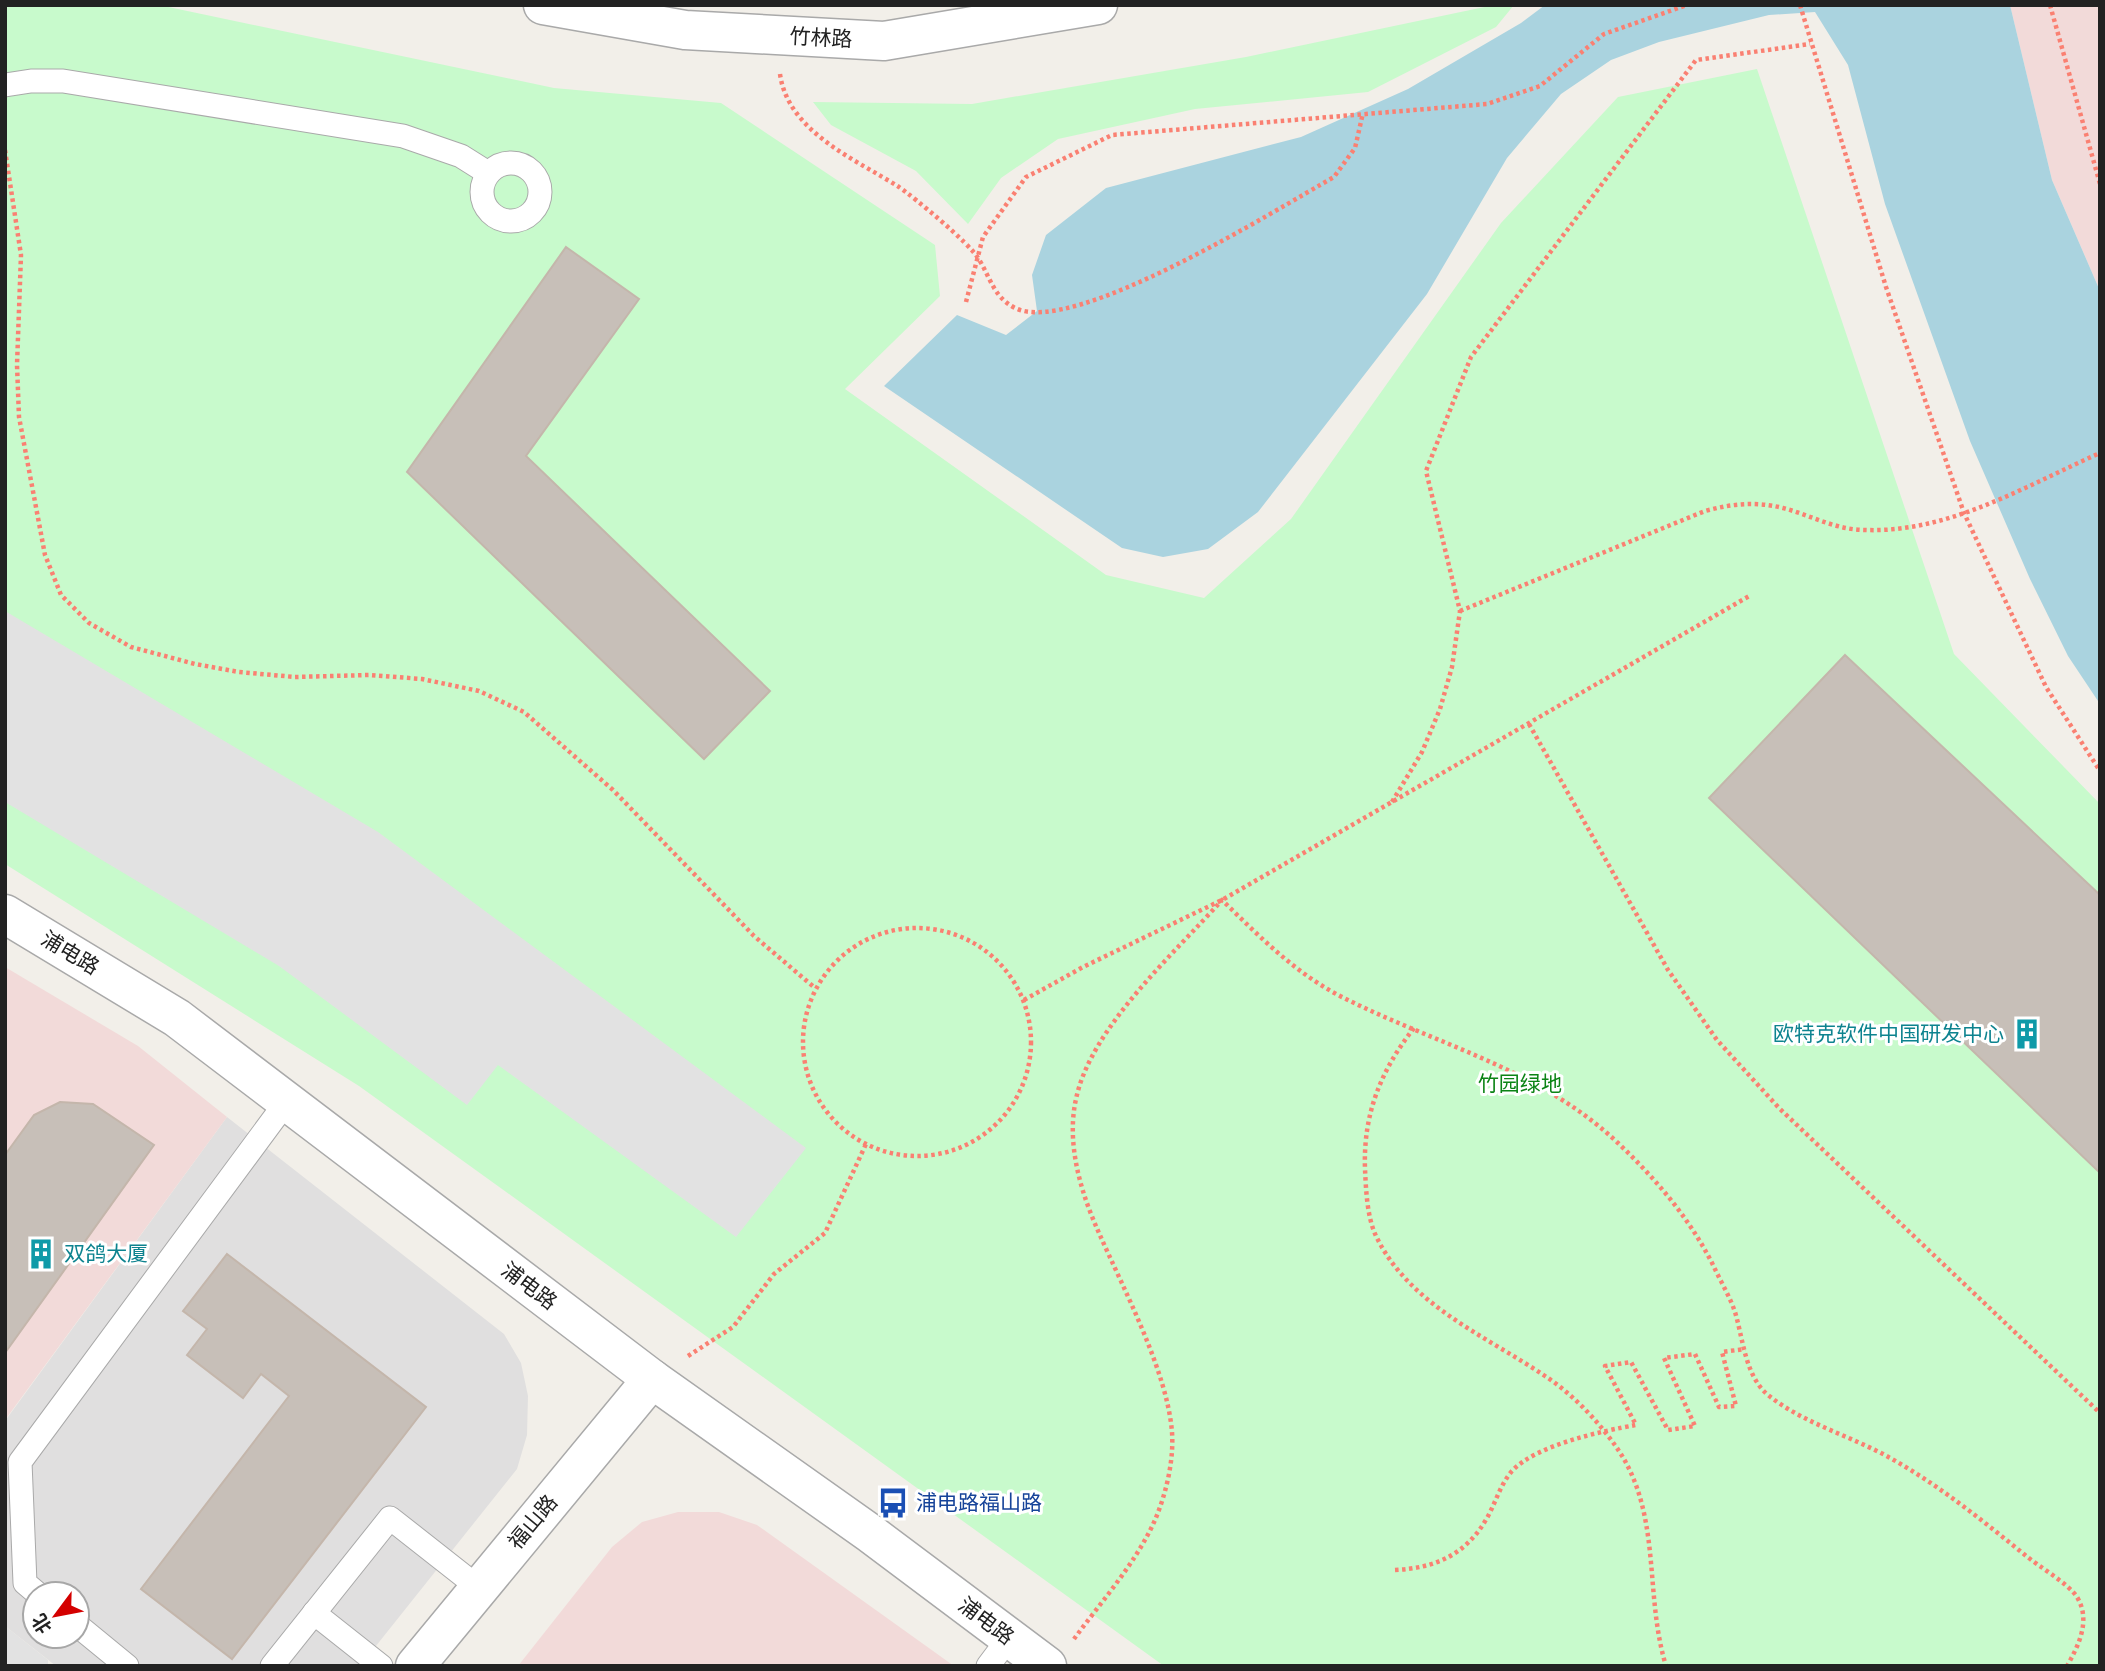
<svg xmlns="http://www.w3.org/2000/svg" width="2105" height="1671" font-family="'Exo 2','Noto Sans SC',sans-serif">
	<rect width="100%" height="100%" fill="#f2efe9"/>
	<path fill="#e0dfdf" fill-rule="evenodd" d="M227,1117L504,1334L521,1363L528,1396L527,1435L517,1469L360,1666H56L5,1626V1421ZM35,1594H77V1636H35Z"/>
	<g fill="#f2dad9">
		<polygon points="2010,5 2100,5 2100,291 2052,180"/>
		<polygon points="5,967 138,1046 227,1117 5,1420"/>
		<polygon points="678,1512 719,1512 757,1525 954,1666 518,1666 612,1547 642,1522"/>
	</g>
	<g fill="#c8facc">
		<polygon points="5,5 159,5 554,88 721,103 935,245 940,296 845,389 1106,575 1204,598 1291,519 1501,223 1618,97 1757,69 1954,654 2100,804 2100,1666 1164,1666 359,1086 5,864"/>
		<polygon points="1494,5 1514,5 1496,27 1368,92 1195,109 1058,139 1001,178 968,224 916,171 831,125 813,102 972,104 1246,57"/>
	</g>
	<g fill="#e2e2e2">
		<polygon points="5,611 378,832 806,1148 736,1237 498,1065 467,1105 279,966 5,802"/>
		<polygon points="5,1626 48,1660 48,1666 5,1666"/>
	</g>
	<polygon fill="#aad3df" points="1545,5 2010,5 2052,180 2100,291 2100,704 2068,656 2030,579 1970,441 1885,204 1848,65 1815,12 1769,15 1659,42 1611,60 1561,94 1507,158 1427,294 1258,512 1208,549 1163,557 1122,548 884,386 957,315 1006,335 1037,311 1032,275 1046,235 1106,188 1301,137 1408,89 1521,23"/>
	<g fill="#c7bfb8" stroke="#c4b6ab" stroke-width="2">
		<polygon points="566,247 639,299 526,456 770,691 704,759 407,472"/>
		<polygon points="1845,655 2100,895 2100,1173 1709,798"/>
		<polygon points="60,1102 93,1104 154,1145 5,1353 5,1155 34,1115"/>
		<polygon points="227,1254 426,1407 232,1659 141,1589 289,1396 261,1374 243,1398 187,1355 207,1329 183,1311"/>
	</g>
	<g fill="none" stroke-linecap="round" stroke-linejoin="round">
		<g stroke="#a9a9a9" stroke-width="25">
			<g id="service">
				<polyline points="5,85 31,81 63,81 403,136 461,156 488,173"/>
				<circle cx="511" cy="192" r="29"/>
				<polyline points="38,1594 25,1583 20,1462 287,1101"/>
				<polyline points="314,1613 381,1666"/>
				<polyline points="77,1625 127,1666"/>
				<polyline points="272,1666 390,1518 479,1588"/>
				<polyline points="988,1666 1009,1638"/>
			</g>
		</g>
		<g stroke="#a9a9a9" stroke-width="41">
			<polyline id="minor" points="543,5 685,30 884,41 1098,5"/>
		</g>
		<g stroke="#a9a9a9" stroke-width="41">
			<g id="tertiary">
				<polyline points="5,914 177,1018 652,1379 871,1534 1047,1666"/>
				<polyline points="415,1666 652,1379"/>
			</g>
		</g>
		<g stroke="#fa8072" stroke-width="4.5" stroke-dasharray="3.5 3.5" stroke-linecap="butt">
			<polyline points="1800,5 1886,287 1964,513 2046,687 2100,771"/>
			<polyline points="2050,5 2100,184"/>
			<path d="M780,74C788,132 855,159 899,187C915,198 969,243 978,258C990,276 993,297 1015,308C1073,337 1277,209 1334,177L1355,148L1363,113"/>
			<polyline points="5,150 21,255 17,365 19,417 45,555 61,595 89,623 131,647 195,664 239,672 295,677 369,675 422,679 479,691 524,712 613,790 754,936 815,988"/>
			<polyline points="966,302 983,237 1026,177 1112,135 1487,104 1540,86 1604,34 1687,5"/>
			<path d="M1460,611L1705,511C1731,504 1755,501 1783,508C1810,515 1836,530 1865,530C1949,533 2025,486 2100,453"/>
			<polyline points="1529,724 1668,970 1717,1040 1779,1108 2100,1413"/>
			<polyline points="1392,802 1422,752 1440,709 1452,667 1460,611 1426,471 1471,357 1696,60 1810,44"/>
			<circle cx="917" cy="1042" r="114"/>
			<polyline points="1024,1000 1083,967 1222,900 1751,595"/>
			<path d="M1414,1028C1381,1070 1363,1114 1365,1169C1366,1190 1367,1217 1376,1236C1409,1305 1486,1336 1545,1376C1574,1395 1600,1423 1619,1451C1662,1517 1644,1594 1666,1666"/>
			<polyline points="688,1356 733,1327 774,1274 825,1233 866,1144"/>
			<path d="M1395,1570C1435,1568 1466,1555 1487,1518C1496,1502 1500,1485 1512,1471C1536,1445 1602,1431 1636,1425L1605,1366L1631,1362L1668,1430L1695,1426L1664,1358L1695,1354L1719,1407L1736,1406L1722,1352L1745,1349"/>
			<path d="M1074,1639C1101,1602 1136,1563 1155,1520C1166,1494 1174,1461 1172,1432C1167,1371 1124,1290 1099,1233C1081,1193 1066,1144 1076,1099C1091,1027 1174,954 1222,900C1259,936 1294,972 1340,996C1434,1044 1539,1068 1618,1143C1656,1179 1691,1220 1714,1267C1721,1282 1730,1297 1735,1312C1743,1338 1745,1376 1768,1395C1804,1424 1852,1436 1892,1459C1940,1486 1983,1521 2025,1555C2038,1566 2069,1584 2077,1597C2091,1620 2079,1645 2067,1666"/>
		</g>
		<use href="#service" stroke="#fff" stroke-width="23"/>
		<use href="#minor" stroke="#fff" stroke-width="38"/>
		<use href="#tertiary" stroke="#fff" stroke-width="38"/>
	</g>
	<defs>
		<g id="building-bare" transform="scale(2.415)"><path d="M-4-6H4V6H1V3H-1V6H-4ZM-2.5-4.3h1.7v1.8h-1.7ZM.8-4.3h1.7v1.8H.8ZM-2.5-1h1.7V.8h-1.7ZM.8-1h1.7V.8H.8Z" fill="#0f9aa8" stroke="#fff" stroke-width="2.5" paint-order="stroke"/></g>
		<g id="bus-bare" transform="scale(2.415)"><path d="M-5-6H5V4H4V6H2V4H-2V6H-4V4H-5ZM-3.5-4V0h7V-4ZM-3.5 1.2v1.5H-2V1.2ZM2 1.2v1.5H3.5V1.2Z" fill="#1a4fb4" stroke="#fff" stroke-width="2.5" paint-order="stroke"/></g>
	</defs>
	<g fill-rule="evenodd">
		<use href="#building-bare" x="2027" y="1034"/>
		<use href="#building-bare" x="41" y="1254"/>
		<use href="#bus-bare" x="893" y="1503"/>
	</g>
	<g text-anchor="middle" stroke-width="6" stroke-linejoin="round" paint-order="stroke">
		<g font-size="21" fill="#222" stroke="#fff">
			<text transform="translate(821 38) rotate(3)" y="7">竹林路</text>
			<text transform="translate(70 953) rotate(31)" y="7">浦电路</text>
			<text transform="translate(529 1286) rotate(37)" y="7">浦电路</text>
			<text transform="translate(533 1522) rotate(-50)" y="7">福山路</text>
			<text transform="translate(986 1621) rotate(37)" y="7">浦电路</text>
		</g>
		<g font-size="21" fill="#0d838f" stroke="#fff" text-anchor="end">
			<text x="2004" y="1041">欧特克软件中国研发中心</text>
			<text x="64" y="1261" text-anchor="start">双鸽大厦</text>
		</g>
		<g font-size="21" fill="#0c8416" stroke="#fff">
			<text x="1520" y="1091">竹园绿地</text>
		</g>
		<g font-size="21" fill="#164399" stroke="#fff" text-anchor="start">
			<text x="916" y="1510">浦电路福山路</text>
		</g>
	</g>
	<rect width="2105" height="1671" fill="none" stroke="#222222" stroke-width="14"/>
	<g transform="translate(56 1615) rotate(238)"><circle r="33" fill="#ffffff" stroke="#a7a7a7" stroke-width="2"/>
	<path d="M0-5L12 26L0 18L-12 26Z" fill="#d40000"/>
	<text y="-10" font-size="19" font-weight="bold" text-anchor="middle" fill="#222222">北</text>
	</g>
</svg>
